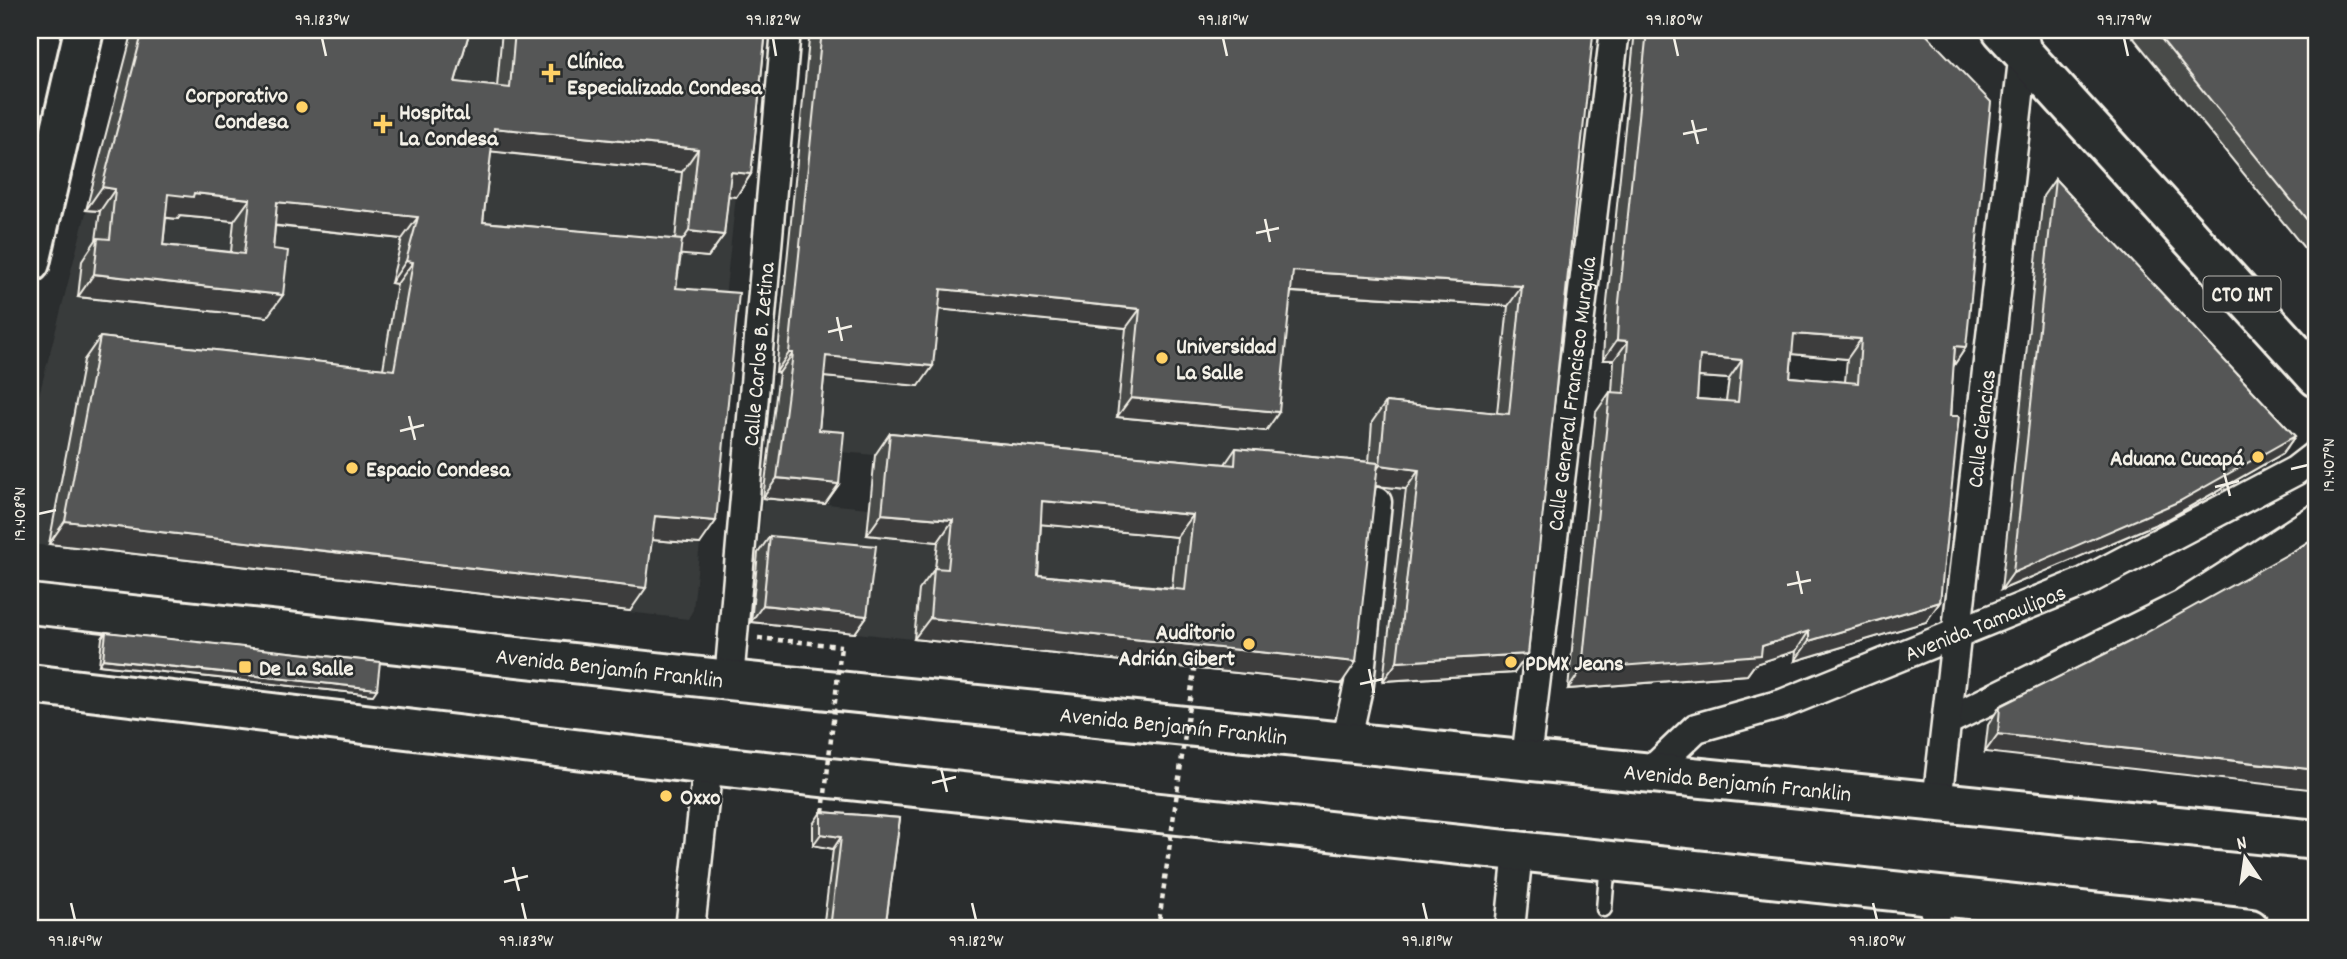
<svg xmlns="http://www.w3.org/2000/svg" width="2347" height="959" font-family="Dekko,sans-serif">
	<rect width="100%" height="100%" fill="#2a2d2e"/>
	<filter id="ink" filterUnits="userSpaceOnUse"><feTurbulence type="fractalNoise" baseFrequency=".0143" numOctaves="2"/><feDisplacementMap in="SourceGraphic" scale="14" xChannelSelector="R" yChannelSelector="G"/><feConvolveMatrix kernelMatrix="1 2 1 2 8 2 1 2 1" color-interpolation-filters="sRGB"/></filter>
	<g filter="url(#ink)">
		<g fill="#373a3a">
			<polygon points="133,30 658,30 744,122 723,316 644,539 700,544 693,610 688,619 30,544 30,430"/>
			<polygon points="1582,30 1532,502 1383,681 1341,684 751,622 763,498 869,508 875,455 768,446 799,139"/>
		</g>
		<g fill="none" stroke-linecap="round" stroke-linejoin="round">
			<g stroke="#f4f1e8" stroke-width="19">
				<polyline id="service" points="1604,909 1608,862"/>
			</g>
			<g stroke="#f4f1e8" stroke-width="33">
				<g id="minor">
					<path id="s1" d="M729,680L786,30"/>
					<polyline points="1947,721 2182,605 2317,518"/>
					<polyline points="1346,742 1359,684 1377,502"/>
					<path id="s2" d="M1526,759L1615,30"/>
					<path id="s3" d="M1649,773L1696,728L1782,704L2084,582L2295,471L2317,454"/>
					<path id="s4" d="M1937,802L2025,43"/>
					<polyline points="690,929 708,765"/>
					<polyline points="1510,929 1518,851"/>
					<polyline points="1934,929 1938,896"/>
				</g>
			</g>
			<g stroke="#f4f1e8" stroke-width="44">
				<polyline id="secondary" points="30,263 84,30"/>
			</g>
			<g stroke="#f4f1e8" stroke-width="44">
				<g id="primary">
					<polyline points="2002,30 2317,377"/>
					<path id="s5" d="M30,604L729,680L2317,840"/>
					<polyline points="30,684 708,765 2250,929"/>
				</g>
			</g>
			<polyline stroke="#f4f1e8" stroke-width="4.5" stroke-dasharray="5 5" stroke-linecap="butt" points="758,638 841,646"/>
			<use href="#service" stroke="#2a2d2e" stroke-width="14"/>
			<use href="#minor" stroke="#2a2d2e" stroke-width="28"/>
			<use href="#secondary" stroke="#2a2d2e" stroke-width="38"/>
			<use href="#primary" stroke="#2a2d2e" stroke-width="38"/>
			<g stroke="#f4f1e8" stroke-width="4.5" stroke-dasharray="5 5" stroke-linecap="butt">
				<polyline points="823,813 841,646"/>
				<polyline points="1158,929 1195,663"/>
			</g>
		</g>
		<g fill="#494b4a" stroke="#f4f1e8" stroke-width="2" fill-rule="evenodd">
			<path d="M133,30H470L455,82L497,87L502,30H766L751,174L736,197L728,196L724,235L708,257L681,254L676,288L700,544L652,540L630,611L49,544L84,360L100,337L383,369L397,284L391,283L402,239L275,226L267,317L78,297L82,261L96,240L100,211L86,210ZM491,151L682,172L675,240L483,222ZM180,216L234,221L231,252L163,245L166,218L178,219Z"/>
			<path d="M810,30H1589L1528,654L1514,673L1383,681L1406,489L1376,486L1341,684L914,639L919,590L935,568L938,542L867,535L875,455L890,433L1225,464L1236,448L1369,462L1372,422L1386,402L1497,413L1508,306L1291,292L1266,431L1117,417L1126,328L939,309L919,386L824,377L819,430L839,484L825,504L763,498L779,373L776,372ZM1041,524L1177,537L1172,588L1038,575Z"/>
			<path d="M1635,30H1922L1966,347L1953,366L1940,602L1926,622L1795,661L1796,651L1755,664L1747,675L1568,689L1596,412L1610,392L1612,393L1614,360H1603L1605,322ZM1792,354L1847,359L1845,382L1790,377ZM1698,377L1729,379L1726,401L1697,399Z"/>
			<polygon points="2129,30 2317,30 2317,264 2128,31"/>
			<polygon points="2055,179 2295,436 2282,454 2168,519 2001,590 2043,196"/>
			<polygon points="770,536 867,616 855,633 751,622 758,553"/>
			<polygon points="106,632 373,695 99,665 102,638"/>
			<polygon points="2131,641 1985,752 1988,725 2000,706"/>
			<polygon points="821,812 900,818 885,929 823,929 833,849 813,845 813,824"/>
		</g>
		<g fill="#3c3d3c" stroke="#f4f1e8" stroke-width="2">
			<polygon points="494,128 698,149 682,172 478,150"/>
			<polygon points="731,172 751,174 736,197 715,194"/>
			<polygon points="102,187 115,189 100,211 86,210"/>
			<polygon points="194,193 250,199 234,221 180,216 178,219 152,216 168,194"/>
			<polygon points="277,202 418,217 402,239 261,224"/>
			<polygon points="689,231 724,235 708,257 673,254"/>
			<polygon points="406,261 413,262 397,284 391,283"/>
			<polygon points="1293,271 1522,286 1508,306 1280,291"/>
			<polygon points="94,274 283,295 267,317 78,297"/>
			<polygon points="941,289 1140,309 1126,328 927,308"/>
			<polygon points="1794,334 1861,339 1847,359 1780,353"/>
			<polygon points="1617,340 1628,341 1614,360 1603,360"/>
			<polygon points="1955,346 1966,347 1953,367"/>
			<polygon points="789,353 793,353 779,373 776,372"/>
			<polygon points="826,356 933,366 919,386 813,376"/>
			<polygon points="1700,356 1742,360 1729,379 1686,376"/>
			<polygon points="1131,398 1279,412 1266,431 1117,417"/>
			<polygon points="2295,436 2282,454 2168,519 2001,590 2013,573"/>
			<polygon points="1380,465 1419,470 1406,489 1366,485"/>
			<polygon points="777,478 839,484 825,504 763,498"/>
			<polygon points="1042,501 1193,515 1177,537 1027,523"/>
			<polygon points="882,514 953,520 938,542 867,535"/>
			<polygon points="655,516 716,521 700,544 640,539"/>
			<polygon points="65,521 646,588 630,611 49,544"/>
			<polygon points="1940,602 1926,622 1795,661 1809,641"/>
			<polygon points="763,605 867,616 855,633 751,622"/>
			<polygon points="930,618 1356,662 1341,684 914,639"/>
			<polygon points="1809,631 1796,651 1755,664 1747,675 1568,689 1582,669 1762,646"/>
			<polygon points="1528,654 1514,673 1383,681 1397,662"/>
			<polygon points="103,659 377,689 373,695 99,665"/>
			<polygon points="1998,734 2317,770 2317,790 1985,752"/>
			<polygon points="821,834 841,837 833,849 813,845"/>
		</g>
		<g fill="#555756" stroke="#f4f1e8" stroke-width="2" fill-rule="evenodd">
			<path d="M143,30H470L455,82L510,88L515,30H766L751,174L731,172L724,235L689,231L698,149L494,128L483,222L682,240L676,288L739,293L716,521L655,516L646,588L65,521L100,337L394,370L413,262L406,261L418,217L277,202L273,249L288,251L283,295L94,274L98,238L110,239L115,189L102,187ZM194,193L250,199L244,254L163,245L168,194L193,197Z"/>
			<polygon points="822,30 1589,30 1593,35 1528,654 1397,662 1419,470 1380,465 1386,402 1509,414 1522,286 1293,271 1279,412 1131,398 1140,309 941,289 933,366 826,356 819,430 844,432 839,484 777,478 793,353 789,353"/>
			<path d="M1647,30H1922L1991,102L1966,347L1955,346L1950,416H1959L1940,602L1809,641V631L1762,646L1761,655L1582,669L1610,392L1624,393L1628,341L1617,340L1619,302ZM1794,334L1861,339L1858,383L1790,377ZM1700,356L1742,360L1738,402L1697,399Z"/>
			<polygon points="2154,30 2317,30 2317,232 2316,231"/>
			<polygon points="2055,179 2295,436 2180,501 2013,573"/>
			<path d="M890,433L1235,465L1236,448L1378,463L1356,662L930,618L934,568L948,569L953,520L882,514ZM1042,501L1193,515L1185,590L1038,575Z"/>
			<polygon points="770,536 876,546 867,616 763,605"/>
			<polygon points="2317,538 2317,770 1998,734 2000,706 2131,641"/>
			<polygon points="106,632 380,662 377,689 103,659"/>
			<polygon points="821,812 900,818 885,929 830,929 841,837 821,834"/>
		</g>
	</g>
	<path fill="none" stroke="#f4f1e8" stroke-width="2.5" d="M322,38L326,56M773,38L776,56M1223,38L1227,56M1674,38L1678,56M2124,38L2128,56M1692,120L1698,144M1683,134L1707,129M1265,219L1270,242M1256,233L1279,228M837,317L842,341M828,332L852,326M409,416L415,440M400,431L424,425M2291,469L2308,465M2224,472L2230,496M2215,487L2239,481M38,514L56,510M1797,571L1802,594M1787,585L1811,580M1369,669L1374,693M1360,684L1383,679M941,768L947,792M932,783L956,777M513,867L519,891M504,882L528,876M71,903L75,920M522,903L526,920M972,903L976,920M1423,903L1427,920M1873,903L1877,920"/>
	<g fill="#ffd166" stroke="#2a2d2e" stroke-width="2.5">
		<path d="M547.5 62.5h7v7h7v7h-7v7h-7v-7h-7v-7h7z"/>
		<circle cx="302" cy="107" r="7"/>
		<path d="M379.5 113.5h7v7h7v7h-7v7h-7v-7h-7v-7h7z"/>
		<circle cx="1162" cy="358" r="7"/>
		<circle cx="2258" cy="457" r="7"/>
		<circle cx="352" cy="468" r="7"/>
		<circle cx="1249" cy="644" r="7"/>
		<circle cx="1511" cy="662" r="7"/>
		<rect x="238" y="660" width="14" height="14" rx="3.5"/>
		<circle cx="666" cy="796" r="7"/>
	</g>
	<g text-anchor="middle" stroke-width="5" stroke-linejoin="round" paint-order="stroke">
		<rect fill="#2a2d2e" stroke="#b7b6b0" stroke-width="2" x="2203.5" y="276.5" width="77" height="35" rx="5"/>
		<g font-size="21" font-weight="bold" fill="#f4f1e8">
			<text x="2242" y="301">CTO INT</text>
		</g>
		<g font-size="23" font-weight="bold" fill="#f4f1e8" stroke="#2a2d2e" text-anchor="start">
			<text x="567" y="68">Clínica<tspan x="567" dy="26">Especializada Condesa</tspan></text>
			<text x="288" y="102" text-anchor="end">Corporativo<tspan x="288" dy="26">Condesa</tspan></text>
			<text x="399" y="119">Hospital<tspan x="399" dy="26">La Condesa</tspan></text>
			<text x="1176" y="353">Universidad<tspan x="1176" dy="26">La Salle</tspan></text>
			<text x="2244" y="465" text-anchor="end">Aduana Cucapá</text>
			<text x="366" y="476">Espacio Condesa</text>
			<text x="1235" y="639" text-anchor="end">Auditorio<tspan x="1235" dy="26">Adrián Gibert</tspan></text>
			<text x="1525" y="670">PDMX Jeans</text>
			<text x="259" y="675">De La Salle</text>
			<text x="680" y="804">Oxxo</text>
		</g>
		<g font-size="23" fill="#f4f1e8" stroke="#2a2d2e">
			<text dy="8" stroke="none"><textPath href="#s1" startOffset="327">Calle Carlos B. Zetina</textPath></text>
			<text dy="8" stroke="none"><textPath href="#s2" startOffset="368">Calle General Francisco Murguía</textPath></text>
			<text dy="8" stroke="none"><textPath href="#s4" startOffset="376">Calle Ciencias</textPath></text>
			<text dy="8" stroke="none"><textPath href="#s3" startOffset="373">Avenida Tamaulipas</textPath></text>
			<text dy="8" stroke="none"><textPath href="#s5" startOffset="583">Avenida Benjamín Franklin</textPath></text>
			<text dy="8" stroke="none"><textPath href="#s5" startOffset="1150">Avenida Benjamín Franklin</textPath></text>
			<text dy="8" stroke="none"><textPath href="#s5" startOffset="1717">Avenida Benjamín Franklin</textPath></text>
		</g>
	</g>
	<rect width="2347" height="959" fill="none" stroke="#2a2d2e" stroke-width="77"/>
	<g transform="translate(2245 858) rotate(347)" stroke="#2a2d2e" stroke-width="5" paint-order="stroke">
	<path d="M0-5L12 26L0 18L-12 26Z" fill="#f4f1e8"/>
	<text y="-10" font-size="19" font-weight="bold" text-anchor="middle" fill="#f4f1e8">N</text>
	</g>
	<rect x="38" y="38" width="2270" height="882" fill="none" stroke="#f4f1e8" stroke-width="2.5"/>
	<g font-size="18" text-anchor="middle" fill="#f4f1e8">
		<text x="322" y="25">99.183°W</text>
		<text x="773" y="25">99.182°W</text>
		<text x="1223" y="25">99.181°W</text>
		<text x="1674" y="25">99.180°W</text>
		<text x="2124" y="25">99.179°W</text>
		<text transform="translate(2328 465) rotate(-90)" y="6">19.407°N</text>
		<text transform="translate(19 514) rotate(-90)" y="6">19.408°N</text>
		<text x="75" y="946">99.184°W</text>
		<text x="526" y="946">99.183°W</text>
		<text x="976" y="946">99.182°W</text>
		<text x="1427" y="946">99.181°W</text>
		<text x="1877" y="946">99.180°W</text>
	</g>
</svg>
